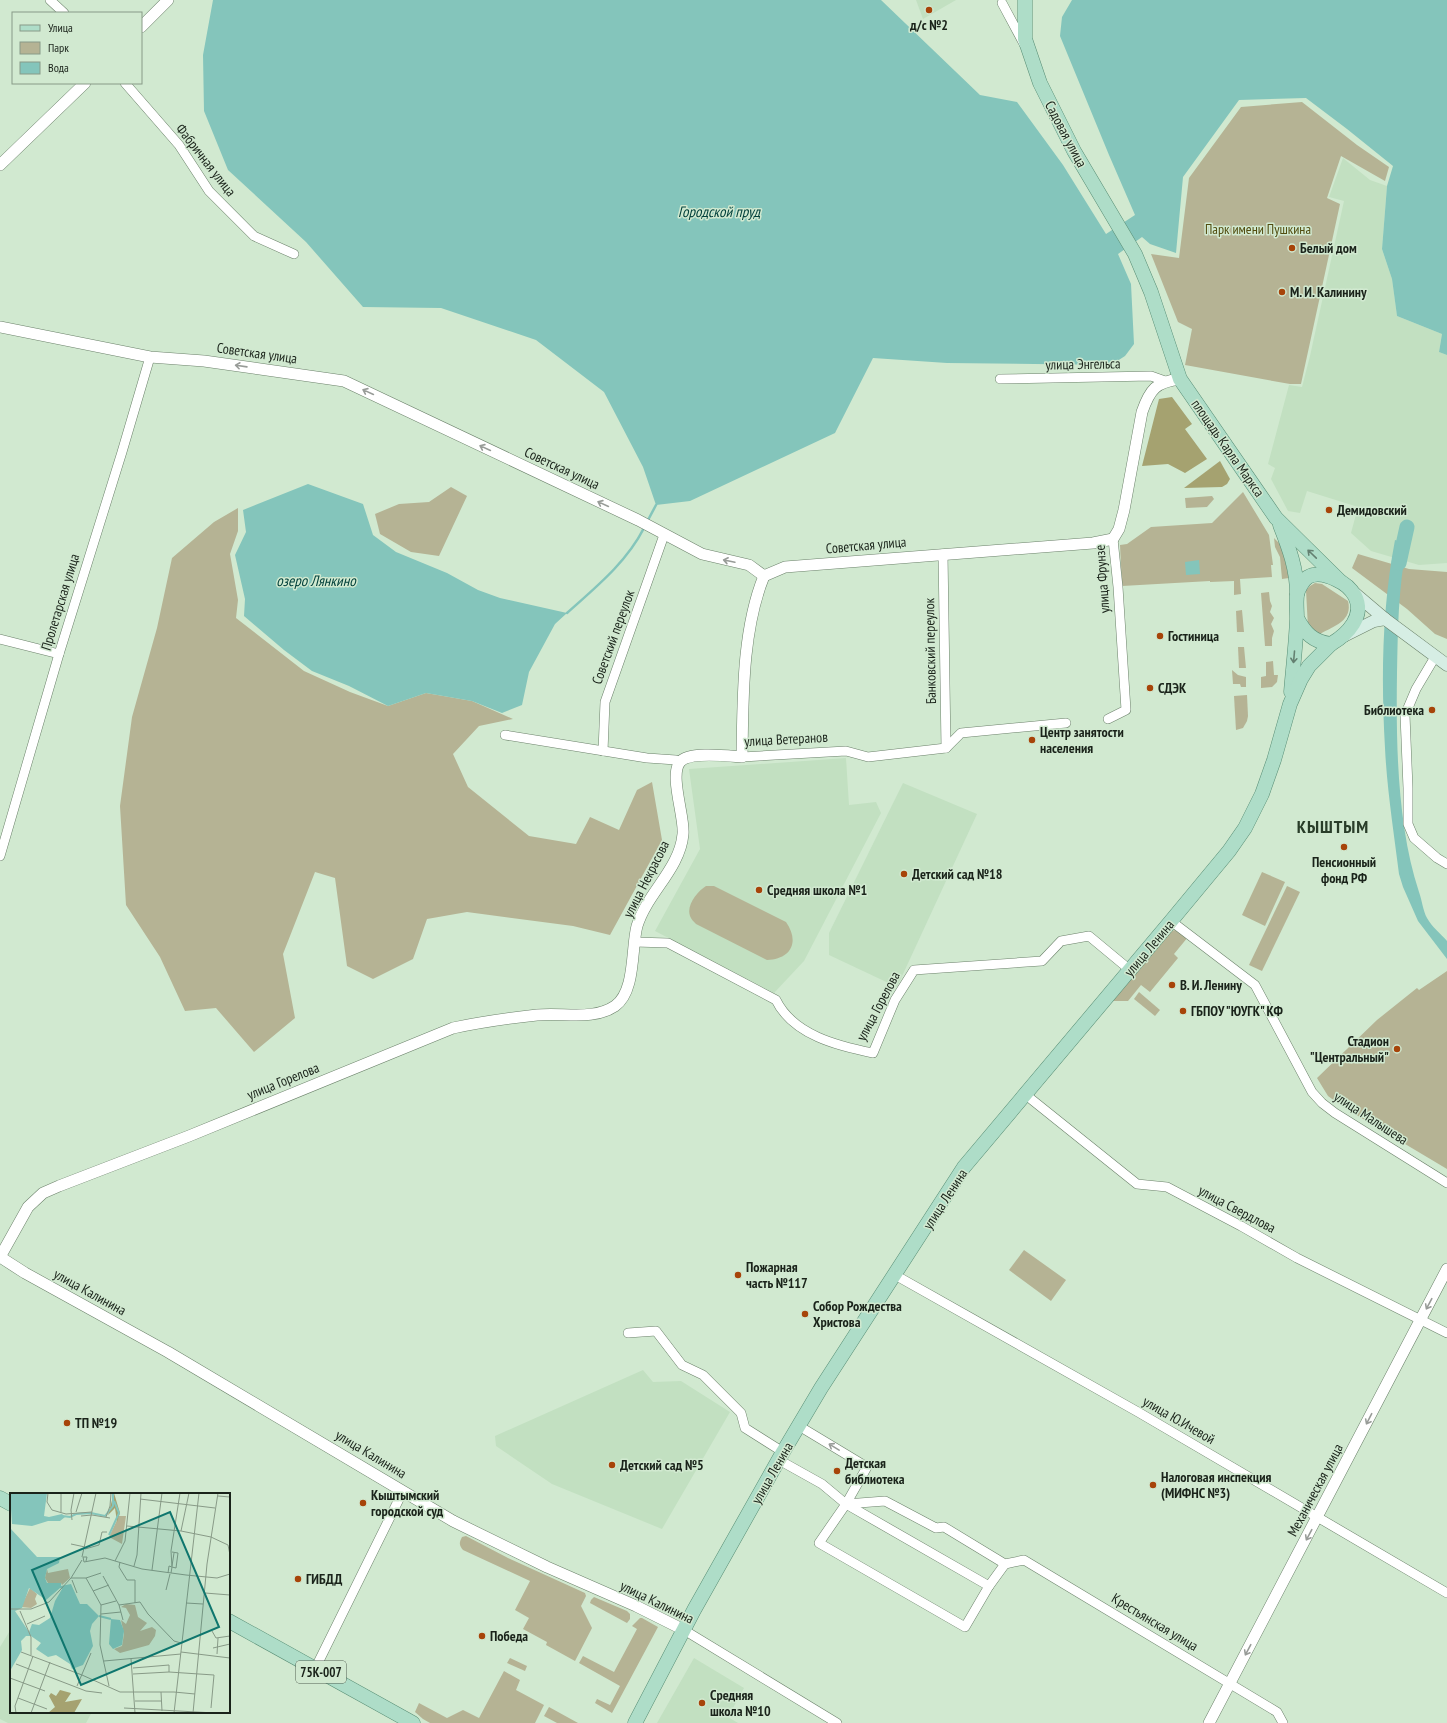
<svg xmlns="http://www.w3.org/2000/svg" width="1447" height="1723" font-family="'PT Sans Narrow',sans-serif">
	<rect width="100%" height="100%" fill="#d1e9d0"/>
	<g fill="#c2e0c1">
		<polygon points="916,0 956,0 923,19"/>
		<polygon points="1343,158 1370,180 1387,186 1382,249 1392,279 1397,316 1442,334 1439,352 1447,355 1447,563 1419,565 1371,551 1351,533 1358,507 1307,491 1300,513 1288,511 1271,479 1275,468 1268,464 1289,385 1302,387 1310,356 1344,201 1329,197"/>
		<polygon points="846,758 849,805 876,802 881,813 804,961 774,993 655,931 700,849 689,769"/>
		<polygon points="903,783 977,814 897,987 829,955 829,933"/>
		<polygon points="643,1370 653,1382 681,1381 730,1412 662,1529 552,1484 496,1446 495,1436"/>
		<polygon points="11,1629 11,1712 92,1712 86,1723 8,1723 0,1719 0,1647"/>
		<polygon points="694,1658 744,1688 728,1717 738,1723 657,1723"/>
	</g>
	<g fill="#b5b394">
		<polygon points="1302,102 1357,145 1389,167 1385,181 1341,156 1327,198 1340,204 1301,384 1290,384 1185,365 1192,329 1178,322 1151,254 1179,258 1189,178 1241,107"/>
		<polygon points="451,487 467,496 439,556 411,552 380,534 375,514 399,504 429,502"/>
		<polygon points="1243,492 1269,535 1273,565 1271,565 1272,577 1240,579 1241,594 1234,595 1234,581 1210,582 1210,581 1122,586 1120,545 1127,544 1151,527 1212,523"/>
		<polygon points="1212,496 1214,499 1207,507 1186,508 1185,498"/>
		<polygon points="238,508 238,531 230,554 238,600 236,618 304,671 350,692 388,706 426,693 472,701 513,719 479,726 453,754 468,787 529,836 576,844 590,817 619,830 637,790 652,782 662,840 610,935 573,926 467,912 427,919 413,959 373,979 347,966 335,878 315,872 283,954 295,1018 254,1052 216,1008 185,1011 160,957 126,905 120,806 132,717 157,628 172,558 214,522"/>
		<polygon points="1274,538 1283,547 1289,578 1282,579 1280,557 1275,547"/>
		<polygon points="1358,554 1409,569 1447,572 1447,639 1435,634 1407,609 1352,568"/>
		<path d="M1315,583L1322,584L1348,601C1353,621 1334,626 1320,634L1308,628L1306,590L1310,586Z"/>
		<polygon points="1269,592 1270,601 1272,606 1270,612 1274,618 1271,624 1274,631 1272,638 1272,646 1265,646 1261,593"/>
		<polygon points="1242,610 1244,632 1237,632 1236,611"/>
		<polygon points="1238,647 1244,647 1246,668 1239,668"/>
		<polygon points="1273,661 1274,675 1278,675 1277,682 1272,687 1261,688 1261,677 1266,676 1266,662"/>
		<polygon points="1232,670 1238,675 1246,677 1246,687 1241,687 1240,684 1233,684"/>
		<polygon points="1247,695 1248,716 1247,721 1243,728 1236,730 1234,696"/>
		<polygon points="1262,872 1285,882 1265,926 1242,915"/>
		<path d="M706,886H714L786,922C800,942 791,959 767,960L696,924C694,922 691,919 690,916C686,905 698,891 706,886Z"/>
		<polygon points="1287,886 1300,892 1262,971 1249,965"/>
		<polygon points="1176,930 1188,937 1174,954 1178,958 1150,992 1141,985 1128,1001 1110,1001 1170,931"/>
		<polygon points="1447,971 1447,1169 1343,1107 1328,1096 1317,1078 1377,1020 1417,988 1419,990"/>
		<polygon points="1139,992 1160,1010 1155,1016 1134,999"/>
		<polygon points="1024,1250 1066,1280 1051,1301 1009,1270"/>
		<path d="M466,1536L508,1558L585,1593L586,1596L581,1606L592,1628L575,1661L546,1645L547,1642L523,1629L529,1618L515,1610L530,1581L463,1550C459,1545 459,1543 462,1537Z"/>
		<polygon points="594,1597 627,1611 630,1614 630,1619 627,1623 590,1603 591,1600"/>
		<polygon points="640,1618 642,1618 658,1627 612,1713 595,1703 597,1699 610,1705 620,1686 579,1663 583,1656 614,1672 637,1629 632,1626"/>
		<polygon points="510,1658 527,1666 525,1671 507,1663"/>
		<polygon points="504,1671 520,1680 516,1690 544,1705 535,1723 430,1723 423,1719 415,1712 419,1703 447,1718 463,1710 479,1718"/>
		<polygon points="549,1707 578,1723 557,1723 544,1716"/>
	</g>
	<g fill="#a5a270">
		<polygon points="1172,397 1192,424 1185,429 1207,459 1185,473 1168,464 1142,466 1159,399"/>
		<polygon points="1220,461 1230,479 1227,484 1222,487 1184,488"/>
	</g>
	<g fill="#84c5bb">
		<polygon points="213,0 881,0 980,95 1017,102 1063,165 1106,234 1135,215 1109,155 1060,36 1062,17 1072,0 1447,0 1447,355 1439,352 1442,334 1397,316 1392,279 1382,249 1387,186 1393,166 1347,129 1306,98 1239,100 1183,177 1176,253 1150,244 1142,237 1118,254 1131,284 1134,344 1125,356 1111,365 947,363 873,358 835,433 690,501 656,505 643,467 604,392 536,340 441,308 363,307 306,242 228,170 204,111 203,55"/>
		<polygon points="308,484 363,504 373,535 396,552 447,573 478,590 500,598 567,613 555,624 529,672 522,705 502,713 472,701 426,693 388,706 349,686 312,671 284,650 244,616 245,599 235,555 246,532 243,510"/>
		<path d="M1395,540L1407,544C1398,590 1398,627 1397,673C1396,743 1397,825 1419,892C1422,900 1423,911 1427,918C1432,927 1441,934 1447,941V959L1418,921L1403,887L1399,874C1394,833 1387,790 1385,748C1381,679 1382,608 1395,540Z"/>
		<polygon points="1199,560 1200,574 1186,575 1185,562"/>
	</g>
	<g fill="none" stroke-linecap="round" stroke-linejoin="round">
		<g stroke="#84c5bb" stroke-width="2.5">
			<polyline points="647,522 656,505"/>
			<path d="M567,613C596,587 626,563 644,528"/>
		</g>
		<polyline stroke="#84c5bb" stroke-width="15" points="1399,563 1407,527"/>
		<g stroke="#6b816a" stroke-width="10">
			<g id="minor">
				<polyline points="50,0 64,13"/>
				<polyline points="1002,3 1024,44"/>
				<polyline points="125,83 179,145 209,191 254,236 294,254"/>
				<polyline points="1000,379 1151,376 1165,381"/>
				<polyline points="943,554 946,748"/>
				<polyline points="0,639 59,654"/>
				<polyline points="1435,657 1416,689 1405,715 1408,788 1408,824 1414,838 1437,858 1447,864"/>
				<polyline points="1108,719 1126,710 1118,587 1113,539"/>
				<polyline points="505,735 647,758 676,760 680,762"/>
				<polyline points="603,751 605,702 664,535"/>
				<polyline points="742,757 846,751 868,757 946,748 961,733 1066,723"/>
				<polyline points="0,856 59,654 122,452 150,357"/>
				<polyline points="1171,921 1255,985 1312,1092 1322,1103 1335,1113 1447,1183"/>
				<path d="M635,942L668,943L776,1000C793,1035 838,1046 873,1053L895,1000L914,970L1042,961L1061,941L1089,936L1130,970"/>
				<polyline points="1026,1095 1137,1184 1167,1187 1241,1226 1297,1258 1447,1333"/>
				<polyline points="895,1275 1138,1412 1447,1593"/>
				<polyline points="628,1333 656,1331 682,1365 703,1375 741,1413 745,1428 783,1452"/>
				<polyline points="799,1426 867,1467 846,1504 885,1501 936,1528 944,1527 1005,1564 1024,1560 1277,1712 1283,1723"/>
				<polyline points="779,1460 822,1484 846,1504 819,1543 965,1627 989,1586 1005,1564"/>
				<polyline points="846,1504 989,1586"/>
				<polyline points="684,1630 837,1723"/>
				<polyline points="315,1669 403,1491"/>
			</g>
		</g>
		<g stroke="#6b816a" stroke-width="12">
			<g id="tertiary">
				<polyline points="141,27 168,0"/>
				<polyline points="0,165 85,83"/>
				<polyline points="0,327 150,357 204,361 344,381 638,520 702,554 749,565 764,576"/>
				<path d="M764,576L785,567L1093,543L1113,539L1119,529L1124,510L1142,412C1150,389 1156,382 1180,379"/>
				<path d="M0,1257L28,1207L43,1193L59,1186L189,1136L453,1028C481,1022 509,1018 537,1015C562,1012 593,1021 615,1006C636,991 631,948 637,926C647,893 680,869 683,834C685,818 669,775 680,762C689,751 728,756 742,757C743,698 742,630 764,576"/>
				<polyline points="0,1257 25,1273 168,1352 453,1521 547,1567 636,1606 684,1630"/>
				<polyline points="1209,1723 1447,1269"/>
			</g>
		</g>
		<g stroke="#6b816a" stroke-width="13">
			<g id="secondary">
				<polyline points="1352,591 1385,619 1447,665"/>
				<polyline points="1344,636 1374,621 1385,619"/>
			</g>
		</g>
		<g stroke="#578d74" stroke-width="15">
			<g id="primary">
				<polyline points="1025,0 1025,39 1040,83 1074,151 1135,254 1151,292 1180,379 1276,518 1340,581"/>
				<path d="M1280,525C1289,548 1297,569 1297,594"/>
				<path d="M1291,692C1293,668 1296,643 1297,619C1297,611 1296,602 1297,595C1298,589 1303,580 1308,577C1317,572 1329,576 1337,580C1344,583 1351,589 1355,596C1365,616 1348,634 1331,644C1313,642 1305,633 1297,618"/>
				<polyline points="0,1498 11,1504"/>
				<polyline points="229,1621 413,1723"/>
				<polyline points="635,1723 694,1610 783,1452 821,1388 964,1167 1171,921 1229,851 1245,828 1262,794 1274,760 1290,704 1301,679 1309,666 1331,644"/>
			</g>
		</g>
		<use href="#minor" stroke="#fff" stroke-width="9"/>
		<use href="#tertiary" stroke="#fff" stroke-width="11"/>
		<use href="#secondary" stroke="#d6eee4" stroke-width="12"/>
		<use href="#primary" stroke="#aeddc8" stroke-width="14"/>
	</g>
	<defs><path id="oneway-shaft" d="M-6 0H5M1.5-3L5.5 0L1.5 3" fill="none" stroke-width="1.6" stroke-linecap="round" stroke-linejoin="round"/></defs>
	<g stroke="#989c98">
		<use href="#oneway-shaft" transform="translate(241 366) rotate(-172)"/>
		<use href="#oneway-shaft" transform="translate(368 392) rotate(-155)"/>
		<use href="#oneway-shaft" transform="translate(485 448) rotate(-155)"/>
		<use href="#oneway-shaft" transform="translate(603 504) rotate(-155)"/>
		<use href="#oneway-shaft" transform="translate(729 561) rotate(-168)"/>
		<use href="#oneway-shaft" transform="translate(1429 1304) rotate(118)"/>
		<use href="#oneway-shaft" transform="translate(1369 1419) rotate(117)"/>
		<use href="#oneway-shaft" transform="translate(834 1447) rotate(-149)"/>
		<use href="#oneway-shaft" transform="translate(1309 1535) rotate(118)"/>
		<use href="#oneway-shaft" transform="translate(1248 1650) rotate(118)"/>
	</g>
	<g stroke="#648071">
		<use href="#oneway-shaft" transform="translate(1312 554) rotate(-136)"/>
		<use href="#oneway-shaft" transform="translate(1294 657) rotate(95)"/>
	</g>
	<g fill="#a74409" stroke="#d1e9d0" stroke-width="1.5">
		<circle cx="929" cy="10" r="4"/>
		<circle cx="1292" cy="248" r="4"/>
		<circle cx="1282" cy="292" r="4"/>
		<circle cx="1329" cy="510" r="4"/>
		<circle cx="1160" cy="636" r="4"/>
		<circle cx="1150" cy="688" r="4"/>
		<circle cx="1432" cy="710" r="4"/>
		<circle cx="1032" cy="740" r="4"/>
		<circle cx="1344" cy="847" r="4"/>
		<circle cx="904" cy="874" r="4"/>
		<circle cx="759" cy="890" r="4"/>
		<circle cx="1172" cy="985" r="4"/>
		<circle cx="1183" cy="1011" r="4"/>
		<circle cx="1397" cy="1049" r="4"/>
		<circle cx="738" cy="1275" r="4"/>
		<circle cx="805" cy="1314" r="4"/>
		<circle cx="67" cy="1423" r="4"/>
		<circle cx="612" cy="1465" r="4"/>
		<circle cx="837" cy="1471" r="4"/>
		<circle cx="1153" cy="1485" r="4"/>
		<circle cx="363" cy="1503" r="4"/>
		<circle cx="298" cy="1579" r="4"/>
		<circle cx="482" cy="1636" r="4"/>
		<circle cx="702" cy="1703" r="4"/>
	</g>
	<g text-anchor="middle" stroke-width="3" stroke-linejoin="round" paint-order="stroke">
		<rect fill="#d1e9d0" stroke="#515e51" stroke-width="1" x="296" y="1661" width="50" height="22" rx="3"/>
		<g font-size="13" font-weight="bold" fill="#1a231a">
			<text x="321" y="1677">75К-007</text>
		</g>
		<g font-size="14" font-weight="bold" fill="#1a231a" stroke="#d1e9d0" text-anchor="start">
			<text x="929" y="30" text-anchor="middle">д/с №2</text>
			<text x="1300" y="253">Белый дом</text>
			<text x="1290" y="297">М. И. Калинину</text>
			<text x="1337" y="515">Демидовский</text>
			<text x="1168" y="641">Гостиница</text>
			<text x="1158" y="693">СДЭК</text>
			<text x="1424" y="715" text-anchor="end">Библиотека</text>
			<text x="1040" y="737">Центр занятости<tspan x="1040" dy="16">населения</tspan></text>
			<text x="1344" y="867" text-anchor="middle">Пенсионный<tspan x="1344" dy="16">фонд РФ</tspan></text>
			<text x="912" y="879">Детский сад №18</text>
			<text x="767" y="895">Средняя школа №1</text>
			<text x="1180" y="990">В. И. Ленину</text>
			<text x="1191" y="1016">ГБПОУ "ЮУГК" КФ</text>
			<text x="1389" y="1046" text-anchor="end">Стадион<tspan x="1389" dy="16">"Центральный"</tspan></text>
			<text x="746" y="1272">Пожарная<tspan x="746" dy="16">часть №117</tspan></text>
			<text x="813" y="1311">Собор Рождества<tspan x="813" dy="16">Христова</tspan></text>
			<text x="75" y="1428">ТП №19</text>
			<text x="845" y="1468">Детская<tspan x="845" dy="16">библиотека</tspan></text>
			<text x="620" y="1470">Детский сад №5</text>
			<text x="1161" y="1482">Налоговая инспекция<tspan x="1161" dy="16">(МИФНС №3)</tspan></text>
			<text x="371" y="1500">Кыштымский<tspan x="371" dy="16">городской суд</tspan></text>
			<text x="306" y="1584">ГИБДД</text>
			<text x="490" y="1641">Победа</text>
			<text x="710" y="1700">Средняя<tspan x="710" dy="16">школа №10</tspan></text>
		</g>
		<g font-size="14" fill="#1a231a" stroke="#d1e9d0">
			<text transform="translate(1066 134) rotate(62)" y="5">Садовая улица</text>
			<text transform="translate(206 160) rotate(52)" y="5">Фабричная улица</text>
			<text transform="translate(257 353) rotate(8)" y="5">Советская улица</text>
			<text transform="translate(1083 364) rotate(-1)" y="5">улица Энгельса</text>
			<text transform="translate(1228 448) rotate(55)" y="5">площадь Карла Маркса</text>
			<text transform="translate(562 468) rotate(25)" y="5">Советская улица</text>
			<text transform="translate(866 545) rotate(-5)" y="5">Советская улица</text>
			<text transform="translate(1102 579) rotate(-94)" y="5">улица Фрунзе</text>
			<text transform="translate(60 602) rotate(-73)" y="5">Пролетарская улица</text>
			<text transform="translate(613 637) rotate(-70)" y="5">Советский переулок</text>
			<text transform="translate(930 651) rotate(-91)" y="5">Банковский переулок</text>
			<text transform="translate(786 739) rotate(-3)" y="5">улица Ветеранов</text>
			<text transform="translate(646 879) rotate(-63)" y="5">улица Некрасова</text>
			<text transform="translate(1149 948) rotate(-50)" y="5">улица Ленина</text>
			<text transform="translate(878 1006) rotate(-62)" y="5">улица Горелова</text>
			<text transform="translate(283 1081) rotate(-22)" y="5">улица Горелова</text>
			<text transform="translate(1371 1118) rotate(33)" y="5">улица Малышева</text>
			<text transform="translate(945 1199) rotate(-57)" y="5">улица Ленина</text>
			<text transform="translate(1237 1209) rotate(28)" y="5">улица Свердлова</text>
			<text transform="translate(90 1292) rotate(29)" y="5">улица Калинина</text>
			<text transform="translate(1179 1420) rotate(30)" y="5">улица Ю.Ичевой</text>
			<text transform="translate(371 1454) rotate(31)" y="5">улица Калинина</text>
			<text transform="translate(772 1473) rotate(-60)" y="5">улица Ленина</text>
			<text transform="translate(1315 1490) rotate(-62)" y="5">Механическая улица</text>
			<text transform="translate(657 1602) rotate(26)" y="5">улица Калинина</text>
			<text transform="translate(1155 1622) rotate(31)" y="5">Крестьянская улица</text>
		</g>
		<g font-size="14" fill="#514c0f" stroke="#d1e9d0">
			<text x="1258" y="234">Парк имени Пушкина</text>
		</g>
		<g font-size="15" font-style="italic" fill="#03423c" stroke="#d1e9d0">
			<text x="719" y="217">Городской пруд</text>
			<text x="316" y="586">озеро Лянкино</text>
		</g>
		<g font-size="18" font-weight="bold" letter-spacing="1" fill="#293d29" stroke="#d1e9d0">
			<text x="1333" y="833">КЫШТЫМ</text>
		</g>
	</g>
	<g transform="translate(10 1493)">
		<rect width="220" height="220" fill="#d1e9d0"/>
		<path d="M109,23H116L112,51L99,44ZM37,76L38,80L58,76L60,85L52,92L51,90H38L35,85ZM20,95L27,101L25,106L27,111L21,115L11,114ZM116,111L125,112L128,124L137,130L130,138L142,134L146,137L145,143L139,152L110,160L104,156L112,153L114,141L111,127L116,131L120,122L116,115L111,114Z" fill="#b5b394"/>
		<path d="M104,0L110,20L107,29L105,15L98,22ZM50,197L61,200L55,209L72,206L64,220H38L45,214L39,203L41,200L46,203Z" fill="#a5a270"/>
		<path d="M0,0H37L34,23L39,24L52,21L55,24L50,28H38L22,33L2,31ZM0,35L27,64H50L49,70L37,76L35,85L37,90H51V93L61,91L70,111H77L89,123L82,131L80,138L83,153L73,172L62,176L60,171L46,162L38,164L26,156L31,150L21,143H16L11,148L12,157L0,178ZM19,95L36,107L50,95L52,96L45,108L40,125L29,132L22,131L19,139L5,118L12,115ZM101,126L110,127L114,138L112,152L103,156L99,151Z" fill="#84c5bb" fill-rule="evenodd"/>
		<path fill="none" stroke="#84c5bb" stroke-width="2" d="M52,23L60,24L66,21L81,20L95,23L103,13V0M99,42L109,20L104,8M89,123L101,126"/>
		<path fill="none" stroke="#889a87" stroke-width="1" d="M38,0L37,9L42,17L56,21L82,19M208,3L220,4M130,6L205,15M51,19V0M66,19L72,0M71,23L82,22L100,25M96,24L100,13L101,0M62,27L61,17L64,0M117,33L171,38L201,44M171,38L179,0M201,44L218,52L220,62M61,51L75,54M75,56L89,52L92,39H97M72,64L86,0M76,68L77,64H73L74,69L95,65L132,76L176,82L207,85L220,81M105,68L115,48L120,0M110,69L109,74L117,87H125V110M124,73L127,62L131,0M162,73L164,60M142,77L152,0M158,80L159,73L162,74L161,58L170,0M161,80L162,74L166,75L168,60L162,59M93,83L109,112L113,127M61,85H76L91,80M76,85L91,112L90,152L99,193M62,87L67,100M156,97L160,81M83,98L99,92M195,100L220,102M176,110L193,111M91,112L106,108M109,112L130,109L138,121L164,148L171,150M0,116H21L39,109L61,85L72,67M10,118L21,144V162M91,121L111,119M17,131L35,123M202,138L206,145L220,143M203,155L220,151M11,159L72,182L110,199H164L185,201M171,159L220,165M207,161L208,145M121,166L125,220M94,168L171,161M6,171L76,198L92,200M123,175L159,172V179M123,181L159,179L204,182L201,215M0,185L35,198M67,193L81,160M151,199L152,218M8,205L37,216M125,208H151M114,215L205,220M6,220L5,213L23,163M21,220L40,169M164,220L189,0M183,220L197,71L208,0"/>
		<path fill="#0f766e" fill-opacity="0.15" stroke="#0f766e" stroke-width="2" d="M160,19L209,134L71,192L22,77Z"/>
		<rect width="220" height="220" fill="none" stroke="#1a231a" stroke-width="2"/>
	</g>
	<rect x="12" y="12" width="130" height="72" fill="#d1e9d0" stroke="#889a87"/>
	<rect x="20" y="25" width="20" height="6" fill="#aeddc8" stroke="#889a87"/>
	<text x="48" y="32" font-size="12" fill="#1a231a">Улица</text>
	<rect x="20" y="42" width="20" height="12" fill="#b5b394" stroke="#889a87"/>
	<text x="48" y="52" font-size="12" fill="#1a231a">Парк</text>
	<rect x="20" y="62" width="20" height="12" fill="#84c5bb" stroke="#889a87"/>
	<text x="48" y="72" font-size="12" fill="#1a231a">Вода</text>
</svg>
